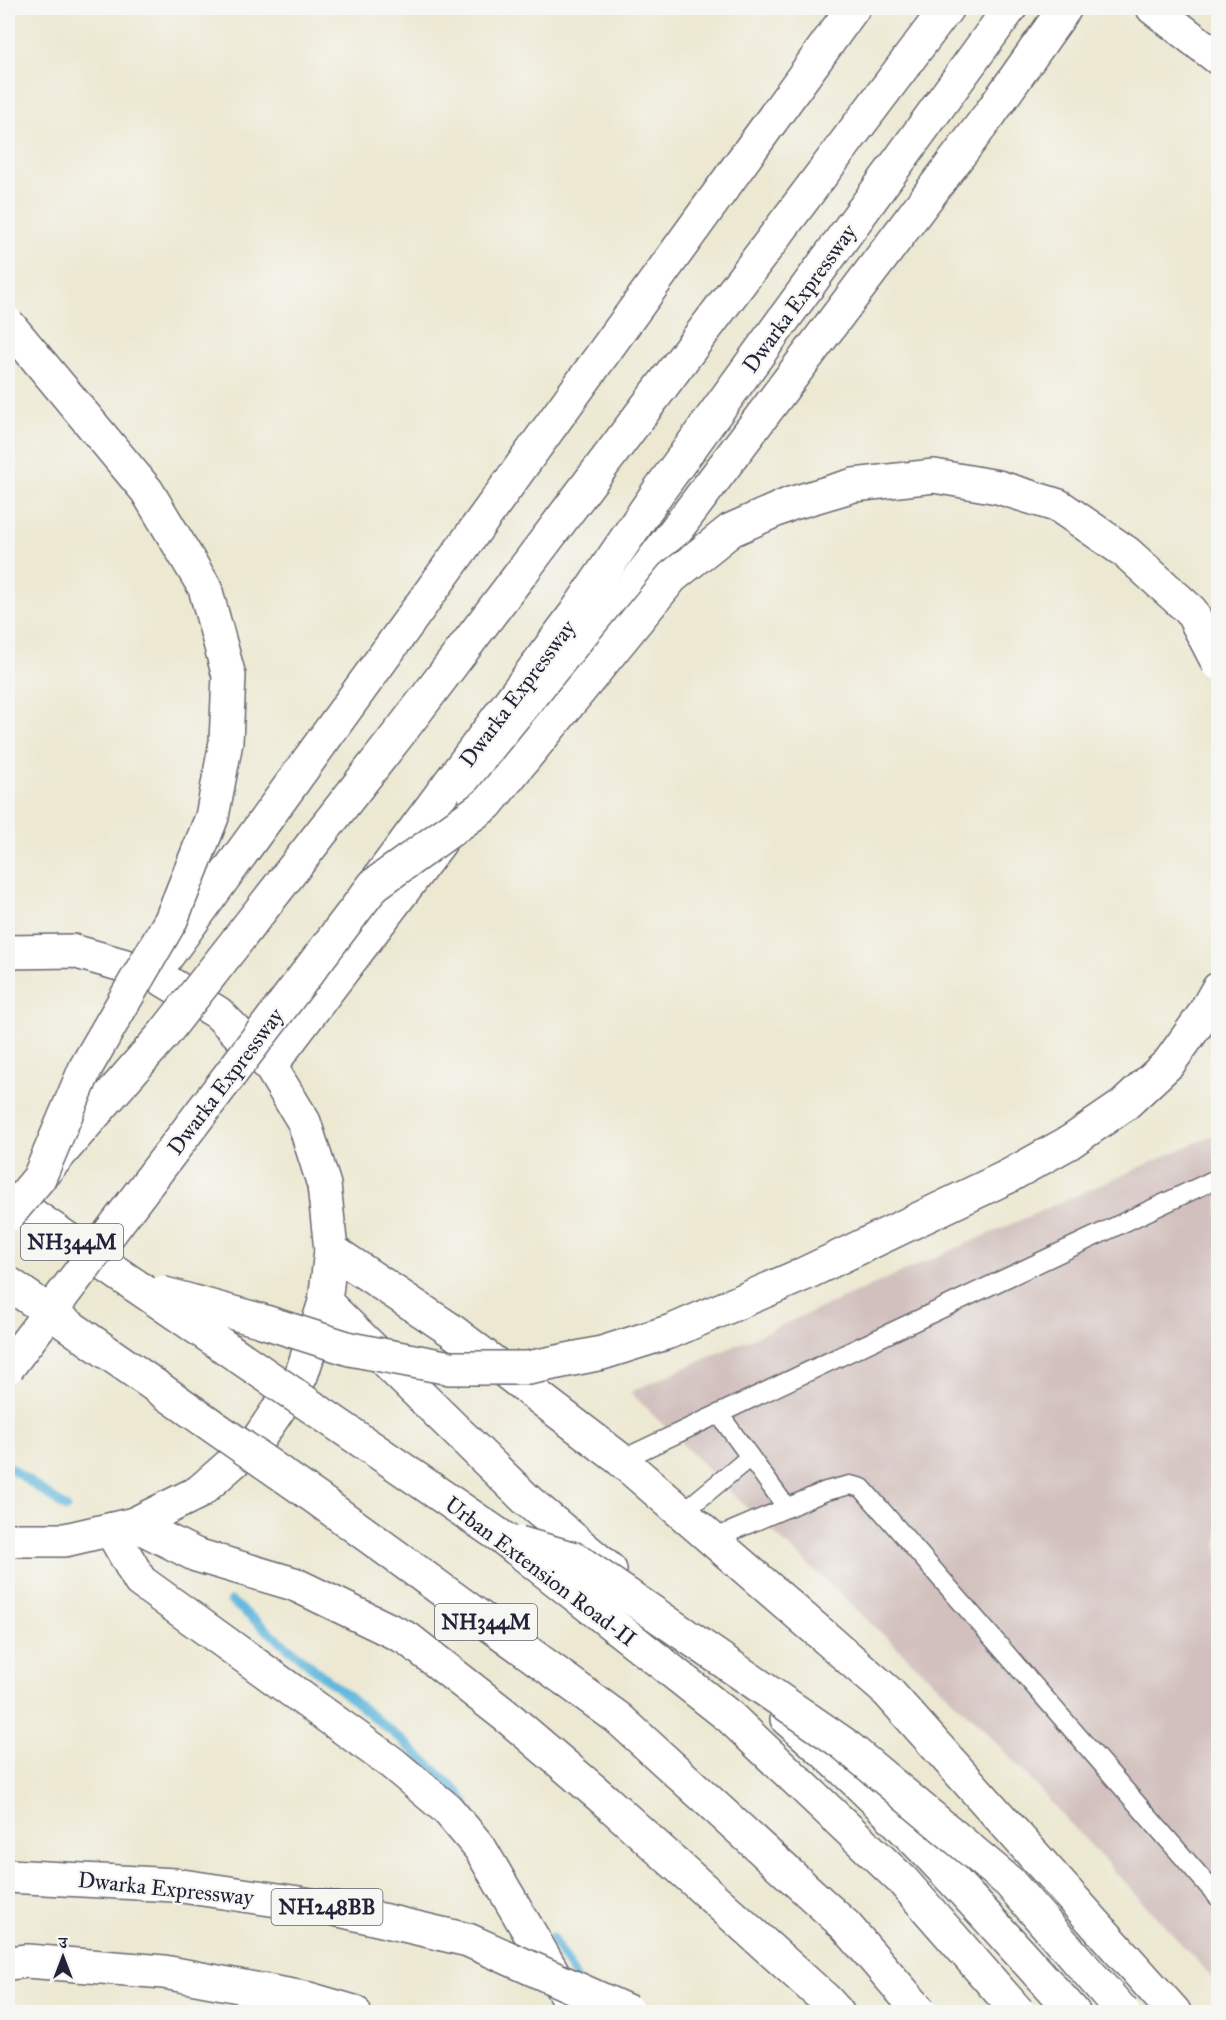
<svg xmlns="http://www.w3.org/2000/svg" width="1226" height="2020" font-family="'IM FELL Great Primer','Noto Serif Devanagari',serif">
	<rect width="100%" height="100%" fill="#f6f6f2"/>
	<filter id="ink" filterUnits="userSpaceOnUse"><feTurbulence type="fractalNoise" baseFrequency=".0167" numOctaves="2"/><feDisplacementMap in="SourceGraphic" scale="12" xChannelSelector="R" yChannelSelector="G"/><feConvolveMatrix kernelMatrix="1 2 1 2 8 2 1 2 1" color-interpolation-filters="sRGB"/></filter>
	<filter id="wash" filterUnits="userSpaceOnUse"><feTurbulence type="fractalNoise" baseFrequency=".008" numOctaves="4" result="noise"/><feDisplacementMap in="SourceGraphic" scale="24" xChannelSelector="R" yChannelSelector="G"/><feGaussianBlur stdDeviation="1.35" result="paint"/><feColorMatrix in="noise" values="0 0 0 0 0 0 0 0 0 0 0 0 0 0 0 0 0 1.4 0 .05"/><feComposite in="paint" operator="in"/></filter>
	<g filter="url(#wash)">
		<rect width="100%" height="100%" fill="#ece8d1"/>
		<polygon fill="#d1c0bd" points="1218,1133 1218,1984 980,1725 742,1503 630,1392"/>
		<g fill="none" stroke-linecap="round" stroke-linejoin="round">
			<g stroke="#5fb6dc" stroke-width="9">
				<polyline points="8,1466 66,1508"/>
				<polyline points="231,1601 403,1741 459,1793 476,1821"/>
				<polyline points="552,1938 576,1978"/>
			</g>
		</g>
	</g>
	<g filter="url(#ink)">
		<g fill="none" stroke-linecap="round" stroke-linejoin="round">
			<g stroke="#696770" stroke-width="21">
				<g id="service">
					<polyline points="719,1414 787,1508"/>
					<polyline points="621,1460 1218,1178"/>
					<polyline points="682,1513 750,1457"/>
					<polyline points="713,1539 826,1491 850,1485 862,1488 1218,1897"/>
				</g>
			</g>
			<g stroke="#696770" stroke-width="36">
				<g id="tertiary">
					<polyline points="1153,8 1218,58"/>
					<polyline points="331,1250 451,1330 621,1460 888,1692 1174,2012"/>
					<polyline points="111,1530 140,1581 392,1763 447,1809 480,1848 576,2012"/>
				</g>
			</g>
			<g stroke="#696770" stroke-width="36">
				<g id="secondary">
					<polyline points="475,796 990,114 1065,8"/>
					<polyline points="154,974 853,8"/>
					<polyline points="270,1066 440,842"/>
				</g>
			</g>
			<g stroke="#696770" stroke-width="36">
				<g id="trunk">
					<polyline points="522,572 947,8"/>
					<polyline points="379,878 575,614 658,492 1010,8"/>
					<polyline points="8,952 73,951 154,974 218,1013 270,1066 304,1122 324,1185 331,1250 325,1302 301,1376 257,1441 199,1492 134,1524 65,1540 8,1540"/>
					<polyline points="44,1172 164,1034"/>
					<polyline points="1007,1177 1070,1142 1124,1105 1169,1063 1202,1017 1218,989"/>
					<polyline points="8,1198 136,1286"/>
					<polyline points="325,1302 528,1501 610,1570"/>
					<polyline points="134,1524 196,1555 294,1584 408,1639 510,1719 606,1801 825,1999 837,2012"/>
					<path d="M787,1719C891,1807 982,1911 1073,2012"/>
					<polyline points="8,1963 27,1961 164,1972 309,1999 354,2012"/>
				</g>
			</g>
			<use href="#service" stroke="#fff" stroke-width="18"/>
			<use href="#tertiary" stroke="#fff" stroke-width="33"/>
			<use href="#secondary" stroke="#fff" stroke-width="33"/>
			<use href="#trunk" stroke="#fff" stroke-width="33"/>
			<g stroke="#696770" stroke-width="36" stroke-linecap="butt">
				<g id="trunk-bridge">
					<polyline points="8,324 147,491 205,588 229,676 226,742 212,817 171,920 86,1067 39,1178 8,1215"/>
					<polyline points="164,1034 404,727 522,572"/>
					<polyline points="8,1283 316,1498 618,1718 846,1926 920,2012"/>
					<polyline points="136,1286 503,1538 730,1717 903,1881 1018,2012"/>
					<polyline points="161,1293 259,1320 350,1349 450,1368 528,1368 602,1353 672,1331 804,1274 1007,1177"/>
					<polyline points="8,1367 374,885 487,804 672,577 731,530 790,504 854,485 934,476 998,487 1059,506 1127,553 1191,611 1218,663"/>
					<polyline points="519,1543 575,1559 844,1744 1009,1882 1123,2012"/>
					<polyline points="8,1876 175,1885 326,1907 468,1940 629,2012"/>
				</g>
			</g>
			<use href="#trunk-bridge" stroke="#fff" stroke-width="33"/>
		</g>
	</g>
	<g text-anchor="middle" stroke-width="4.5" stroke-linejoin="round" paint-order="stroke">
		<g fill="#f6f6f2" stroke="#626272" stroke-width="1.5">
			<rect x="21" y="1224" width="102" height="36" rx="4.5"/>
			<rect x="435" y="1604" width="102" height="36" rx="4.5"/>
			<rect x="271.5" y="1889" width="111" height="36" rx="4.5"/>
		</g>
		<g font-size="21" font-weight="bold" fill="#22223b">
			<text x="72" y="1249">NH344M</text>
			<text x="486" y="1629">NH344M</text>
			<text x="327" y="1914">NH248BB</text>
		</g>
		<g font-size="22" fill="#22223b" stroke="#f6f6f2">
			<text transform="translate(799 298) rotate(-54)" y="8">Dwarka Expressway</text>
			<text transform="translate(517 693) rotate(-53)" y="8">Dwarka Expressway</text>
			<text transform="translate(225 1081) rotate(-53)" y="8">Dwarka Expressway</text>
			<text transform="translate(541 1571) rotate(37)" y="8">Urban Extension Road-II</text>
			<text transform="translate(166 1888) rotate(6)" y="8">Dwarka Expressway</text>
		</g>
	</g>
	<rect width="1226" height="2020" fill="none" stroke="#f6f6f2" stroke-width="30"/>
	<g transform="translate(63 1957)" stroke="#f6f6f2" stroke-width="4.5" paint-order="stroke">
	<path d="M0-4.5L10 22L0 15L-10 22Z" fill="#22223b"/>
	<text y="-9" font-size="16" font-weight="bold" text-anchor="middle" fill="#22223b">उ</text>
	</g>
</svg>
